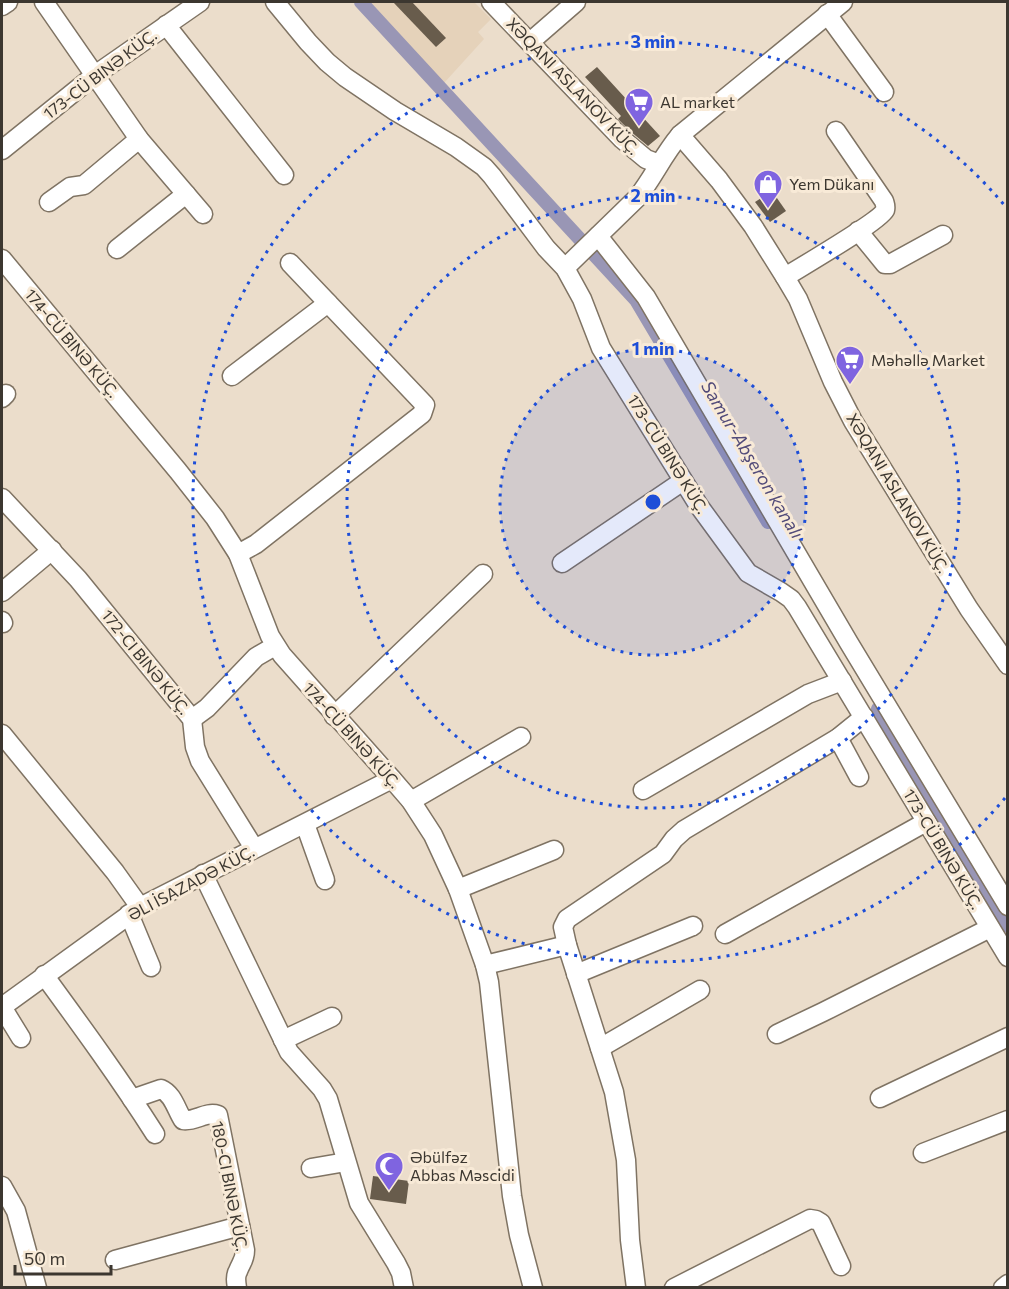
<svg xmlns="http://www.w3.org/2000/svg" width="1009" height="1289" font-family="Commissioner,sans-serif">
	<rect width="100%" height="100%" fill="#ebddcb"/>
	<polygon fill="#e5d2ba" points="369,2 474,2 491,19 478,32 484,39 444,83"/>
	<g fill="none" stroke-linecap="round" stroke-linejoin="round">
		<g stroke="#9996b5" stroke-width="14">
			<polyline points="361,2 636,300 768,522"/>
			<polyline points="878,709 1008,926"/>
		</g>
	</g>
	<g fill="#685c4c">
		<polygon points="393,2 412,2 446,38 436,47"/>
		<polygon points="597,67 660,136 648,146 630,131 618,119 621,116 585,77"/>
		<polygon points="772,191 786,211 770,222 755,202"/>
		<polygon points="373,1176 409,1181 406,1204 370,1199"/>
	</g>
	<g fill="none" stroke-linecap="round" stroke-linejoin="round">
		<g stroke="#7f7363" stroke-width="21">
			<g id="minor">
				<polyline points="44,2 139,139 203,214"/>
				<polyline points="275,2 308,42 327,62 345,77 395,111 456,147 484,167 492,176 546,248 565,268 582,299 601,348 699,506 748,573 781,592 791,599 797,607 1008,957"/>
				<polyline points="491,2 622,139 646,159 659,164"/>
				<polyline points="2,6 8,2"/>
				<polyline points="827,14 884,92"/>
				<polyline points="166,25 284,175"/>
				<polyline points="530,42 576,2"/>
				<polyline points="680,135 719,180 753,226 785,277 798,299 833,382 853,421 969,609 1008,665"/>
				<polyline points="2,150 95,75 200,2"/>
				<polyline points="49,202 70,187 84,185 139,139"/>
				<polyline points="858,231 885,264 890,264 943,235"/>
				<polyline points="598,236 646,297 849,643 1008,906"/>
				<polyline points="117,249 186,194"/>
				<polyline points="2,259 178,471 215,518 238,554 270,636 282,655 392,779 411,801 433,835 458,889 485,965 489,982 512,1196 519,1235 533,1288"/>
				<path d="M565,268L637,198C653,178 663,155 680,135L843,2"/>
				<path d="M785,277C801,267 880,221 885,210C886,206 885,205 884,201L836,131"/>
				<polyline points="232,376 328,303"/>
				<polyline points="2,398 6,394"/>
				<polyline points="2,498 78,579 192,719 195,747 200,761 254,848"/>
				<polyline points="238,554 256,544 422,414 425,405 290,263"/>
				<polyline points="562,563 683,481"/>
				<polyline points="2,592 52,550"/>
				<polyline points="2,621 3,623"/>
				<polyline points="334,716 483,574"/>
				<polyline points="192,719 207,708 256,657 275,646"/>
				<polyline points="2,734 115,872 140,907"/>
				<polyline points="838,738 859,777"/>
				<polyline points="643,790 808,694 842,681"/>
				<polyline points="411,801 521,737"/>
				<polyline points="305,824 325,880"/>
				<polyline points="203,874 289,1052 322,1089 328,1099 359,1203 396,1263 401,1273 404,1288"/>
				<polyline points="458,889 554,850"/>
				<polyline points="129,914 151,967"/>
				<polyline points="725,934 926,822"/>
				<polyline points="485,965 567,945"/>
				<polyline points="576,974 693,926"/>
				<path d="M44,975C82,1027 120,1079 155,1134"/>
				<polyline points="2,1007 140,907 392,779"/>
				<polyline points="2,1007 21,1038"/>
				<polyline points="777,1034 823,1012 990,928"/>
				<polyline points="283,1040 332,1017"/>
				<polyline points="600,1048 700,990"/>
				<polyline points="880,1098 1008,1037"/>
				<path d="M132,1099L161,1089C173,1094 176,1109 183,1120C195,1122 206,1111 218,1115L245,1250C245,1260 241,1263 238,1271C235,1276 236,1282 237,1288"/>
				<polyline points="923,1153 1008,1120"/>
				<polyline points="311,1168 346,1162"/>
				<polyline points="2,1186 16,1211 37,1288"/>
				<polyline points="115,1260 240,1226"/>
				<polyline points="636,1288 630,1240 626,1160 614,1092 567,945 563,927 567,919 663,854 674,839 684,830 838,738 864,717"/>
				<polyline points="674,1288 810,1219 816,1220 821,1223 841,1266"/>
				<polyline points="1003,1288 1008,1284"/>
			</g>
		</g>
		<use href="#minor" stroke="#fff" stroke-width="18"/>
	</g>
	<circle cx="653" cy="502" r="153" fill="#1d4ed8" fill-opacity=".12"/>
	<g fill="none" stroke="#1d4ed8" stroke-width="3" stroke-dasharray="3 6">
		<circle cx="653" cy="502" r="153"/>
		<circle cx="653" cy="502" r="306"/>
		<path d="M1005 798A460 460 0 1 1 1005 206"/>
	</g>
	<defs>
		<g id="supermarket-pin" transform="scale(1.5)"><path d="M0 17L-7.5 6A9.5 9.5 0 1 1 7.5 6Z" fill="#7f64e0" stroke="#f8ead7"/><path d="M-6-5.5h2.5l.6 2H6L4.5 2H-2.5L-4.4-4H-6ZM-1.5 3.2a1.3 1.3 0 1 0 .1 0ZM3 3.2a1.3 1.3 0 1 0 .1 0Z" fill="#fff"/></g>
		<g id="shop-pin" transform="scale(1.5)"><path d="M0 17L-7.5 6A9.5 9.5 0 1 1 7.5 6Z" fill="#7f64e0" stroke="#f8ead7"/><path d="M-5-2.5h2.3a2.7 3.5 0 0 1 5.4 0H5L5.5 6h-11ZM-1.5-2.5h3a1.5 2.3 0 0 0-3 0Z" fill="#fff"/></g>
		<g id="mosque-pin" transform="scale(1.5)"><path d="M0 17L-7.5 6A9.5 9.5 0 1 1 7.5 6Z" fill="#7f64e0" stroke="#f8ead7"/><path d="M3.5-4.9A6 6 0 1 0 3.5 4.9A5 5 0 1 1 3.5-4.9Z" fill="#fff"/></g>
	</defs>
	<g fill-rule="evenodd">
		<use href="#supermarket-pin" x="639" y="102"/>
		<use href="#shop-pin" x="768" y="184"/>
		<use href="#supermarket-pin" x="850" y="360"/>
		<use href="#mosque-pin" x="389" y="1166"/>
	</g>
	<g text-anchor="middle" stroke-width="6" stroke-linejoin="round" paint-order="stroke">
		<g font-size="16" fill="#3c3730" stroke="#f8ead7">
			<text transform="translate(100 74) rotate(-37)" y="6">173-CÜ BINƏ KÜÇ.</text>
			<text transform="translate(573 86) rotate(46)" y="6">XƏQANI ASLANOV KÜÇ.</text>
			<text transform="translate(72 343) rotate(50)" y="6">174-CÜ BINƏ KÜÇ.</text>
			<text transform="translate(668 454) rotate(58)" y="6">173-CÜ BINƏ KÜÇ.</text>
			<text transform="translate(898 493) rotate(59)" y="6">XƏQANI ASLANOV KÜÇ.</text>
			<text transform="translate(146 662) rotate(51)" y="6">172-CI BINƏ KÜÇ.</text>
			<text transform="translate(352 735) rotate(48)" y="6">174-CÜ BINƏ KÜÇ.</text>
			<text transform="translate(943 849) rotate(59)" y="6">173-CÜ BINƏ KÜÇ.</text>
			<text transform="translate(191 883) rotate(-28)" y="6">ƏLI İSAZADƏ KÜÇ.</text>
			<text transform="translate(230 1186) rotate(79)" y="6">180-CI BINƏ KÜÇ.</text>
		</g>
		<g font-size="16" fill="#3c3730" stroke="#f8ead7" text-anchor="start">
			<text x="660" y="108">AL market</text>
			<text x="789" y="190">Yem Dükanı</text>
			<text x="871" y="366">Məhəllə Market</text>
			<text x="410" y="1163">Əbülfəz<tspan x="410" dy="18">Abbas Məscidi</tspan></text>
		</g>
		<g font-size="18" font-style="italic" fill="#524b79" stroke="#f8ead7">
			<text transform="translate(752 460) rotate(59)" y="6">Samur-Abşeron kanalı</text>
		</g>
	</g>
	<circle cx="653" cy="502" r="9" fill="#1d4ed8" stroke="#f8ead7" stroke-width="3"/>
	<g font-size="18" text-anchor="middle" font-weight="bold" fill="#1d4ed8" stroke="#f8ead7" stroke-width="6" stroke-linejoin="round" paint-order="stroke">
		<text x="653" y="48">3 min</text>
		<text x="653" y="202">2 min</text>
		<text x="653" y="355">1 min</text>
	</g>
	<rect width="1009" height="1289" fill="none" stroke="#3c3730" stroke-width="6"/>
	<path d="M15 1265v9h96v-9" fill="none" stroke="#3c3730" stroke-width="3"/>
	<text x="24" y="1265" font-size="18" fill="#3c3730" stroke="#f8ead7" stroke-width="4.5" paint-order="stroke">50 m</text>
</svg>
